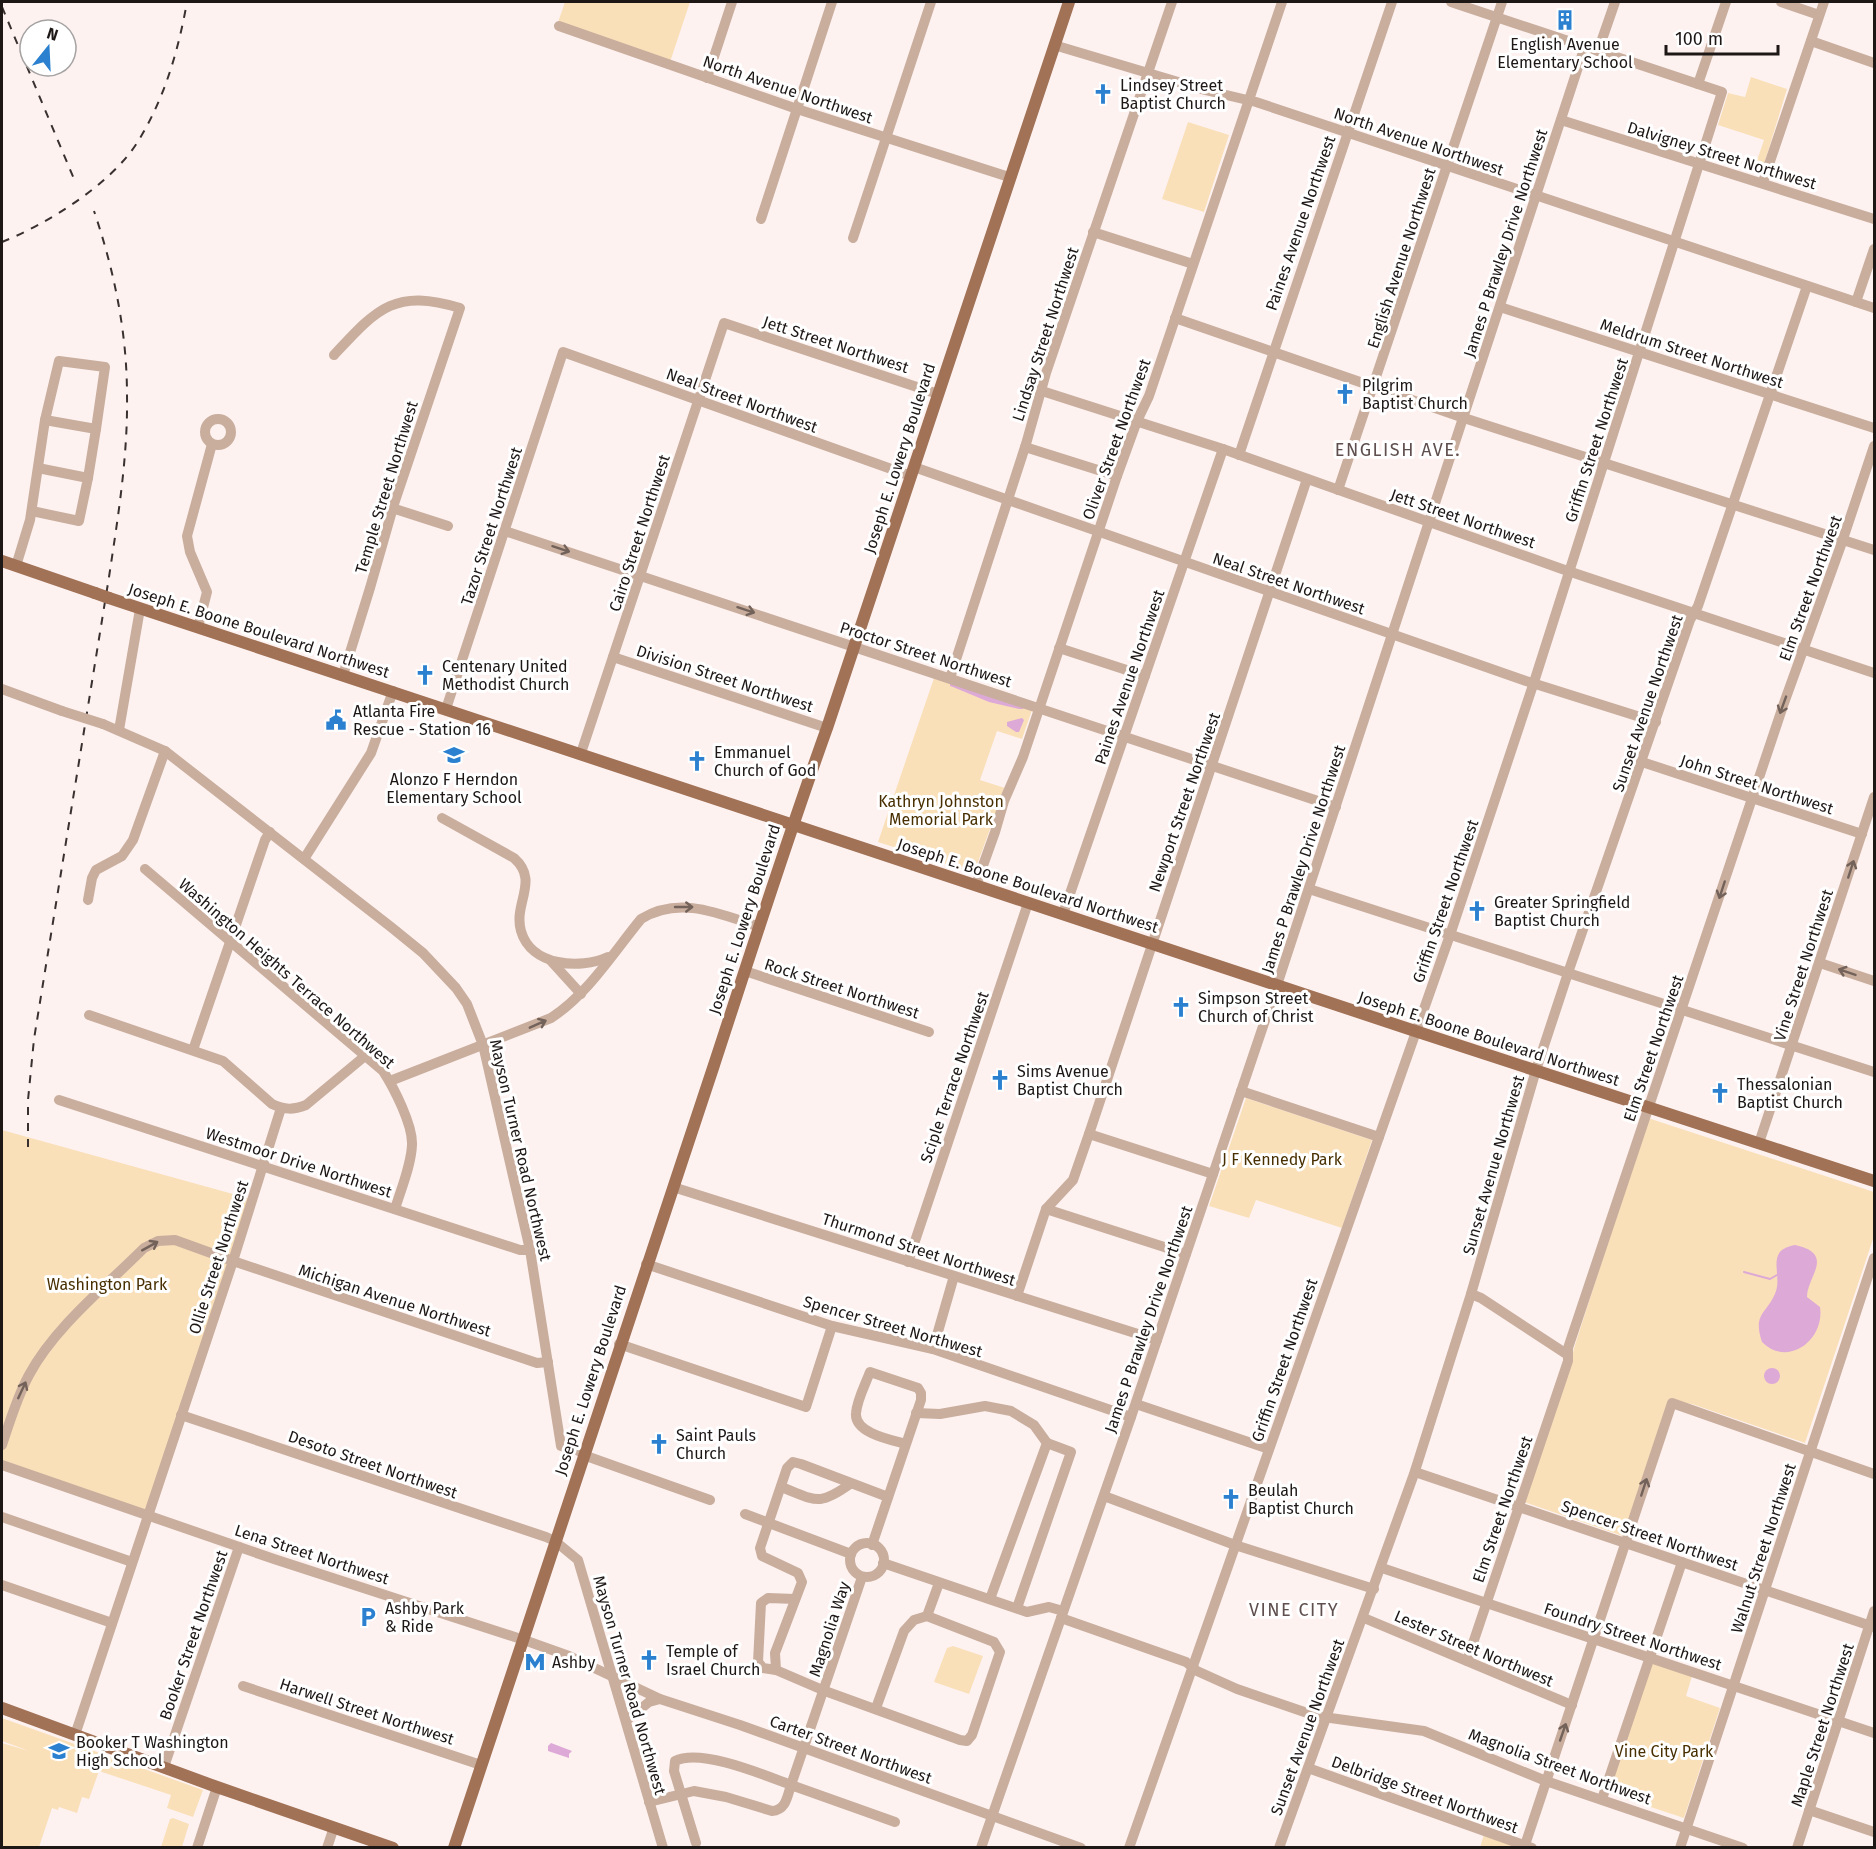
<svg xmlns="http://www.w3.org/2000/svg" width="1876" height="1849" font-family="'Fira Sans',sans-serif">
	<rect width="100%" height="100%" fill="#fef2f1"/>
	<g fill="#fae0b9">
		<polygon points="565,2 690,2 669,65 556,28"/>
		<polygon points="1751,77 1787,89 1761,174 1753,172 1764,140 1718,125 1728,93 1745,97"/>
		<polygon points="1188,122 1229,135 1204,212 1162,199"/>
		<polygon points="934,678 1032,710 1022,739 997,731 980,780 1005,788 974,873 878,842"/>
		<polygon points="1246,1098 1372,1140 1342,1228 1256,1200 1249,1218 1209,1206"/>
		<polygon points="1648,1118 1874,1192 1874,1236 1805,1443 1692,1404 1670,1402 1623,1536 1524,1502 1571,1364 1574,1348"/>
		<polygon points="2,1130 251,1199 150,1513 2,1461"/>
		<polygon points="953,1646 983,1656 969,1694 934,1682 947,1648"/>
		<polygon points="1651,1662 1692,1676 1686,1696 1720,1708 1684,1818 1608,1793"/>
		<polygon points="2,1718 203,1790 193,1817 167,1808 171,1795 99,1771 89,1799 82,1797 77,1813 59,1807 58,1810 52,1808 39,1847 2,1847 2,1743 29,1751 2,1741"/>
		<polygon points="173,1818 189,1824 182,1847 161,1847 170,1819"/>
		<polygon points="1484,1834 1515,1845 1514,1847 1480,1848"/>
	</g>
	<g fill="#dda9d6">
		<polygon points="950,682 1025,706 1023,709 1019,709 989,702 953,687 950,686"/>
		<polygon points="1022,718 1024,720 1019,732 1016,732 1007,726 1007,722"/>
		<path d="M1795,1245C1836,1254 1807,1276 1807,1297L1820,1307C1825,1340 1788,1368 1762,1342C1752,1312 1768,1314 1776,1291C1782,1273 1765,1250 1795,1245Z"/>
		<circle cx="1772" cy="1376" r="8"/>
		<polygon points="551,1743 572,1751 569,1754 569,1758 548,1751 548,1746"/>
	</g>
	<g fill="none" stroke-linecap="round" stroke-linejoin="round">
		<polyline stroke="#dda9d6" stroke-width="2" points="1744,1272 1770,1279 1777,1275"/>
		<g stroke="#c9ae9e" stroke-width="10">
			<polyline points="1781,2 1819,15"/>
			<polyline points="559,26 797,109 1009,177"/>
			<polyline points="1811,41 1874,63"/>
			<polyline points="1054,45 1205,90 1256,102 1874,308"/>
			<polyline points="1598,51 1615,2"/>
			<polyline points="707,78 732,2"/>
			<polyline points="1698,84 1726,2"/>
			<polyline points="1561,120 1874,219"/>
			<polyline points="1763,182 1824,2"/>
			<polyline points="761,219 832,2"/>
			<polyline points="1093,232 1193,264"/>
			<polyline points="853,238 931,2"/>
			<polyline points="1856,302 1874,249"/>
			<polyline points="1500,307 1874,428"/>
			<polyline points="1175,318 1464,418 1874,550"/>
			<path d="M334,355C377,309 394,288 460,308L394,504L370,588L343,675"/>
			<polyline points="1042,391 1223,449 1562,569 1874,673"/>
			<circle cx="218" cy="432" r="13"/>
			<polyline points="45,420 96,429 88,478"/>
			<polyline points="1025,447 1117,476"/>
			<polyline points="1239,455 1392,2"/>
			<polyline points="914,467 1526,681 1656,722"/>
			<polyline points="1338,490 1502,2"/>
			<polyline points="392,508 448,526"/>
			<polyline points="32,511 79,521 88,478 38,468"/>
			<polyline points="505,531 1336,807"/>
			<polyline points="16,566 30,520 45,420 59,361 105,367 96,429"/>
			<polyline points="198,627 207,592 190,552 187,536 212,444"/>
			<polyline points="1059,648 1145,676"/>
			<polyline points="613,657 827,728"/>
			<polyline points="950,678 1026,444 1046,373 1172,2"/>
			<polyline points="2,689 62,711"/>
			<polyline points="446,709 563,352 911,476"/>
			<polyline points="103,724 165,751 391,927 423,953 456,988 467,1004 483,1045 530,1250 561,1446 577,1450 589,1457 710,1500"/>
			<polyline points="119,730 140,609"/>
			<polyline points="581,753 724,323 938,394"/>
			<polyline points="1642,762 1862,834"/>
			<path d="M442,818L514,858C540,881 513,903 521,931C531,966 580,970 608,957"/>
			<polyline points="304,859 371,753 393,691"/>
			<path d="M145,869L383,1071C394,1088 413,1125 412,1145C411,1166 401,1189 395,1209"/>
			<polyline points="976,885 995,832 1004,801 1023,757 1117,476 1137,421 1149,396 1282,2"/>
			<polyline points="1309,889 1874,1072"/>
			<polyline points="88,900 92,878 96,870 122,856 133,840 165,751"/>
			<polyline points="1063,914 1223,449"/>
			<polyline points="551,961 581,994"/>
			<polyline points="1820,963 1874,981"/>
			<polyline points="745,971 929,1032"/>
			<path d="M89,1015L223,1061L272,1104C285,1110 293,1110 306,1105L365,1056"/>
			<polyline points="193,1050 265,840 270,832"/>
			<path d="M390,1081L551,1018C588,994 613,953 641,919C680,895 720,914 760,927"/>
			<polyline points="1241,1091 1379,1137"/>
			<polyline points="59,1100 520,1250 530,1250"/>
			<polyline points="1089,1134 1213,1174"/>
			<polyline points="1759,1143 1874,797"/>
			<polyline points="673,1187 1157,1340"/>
			<polyline points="1046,1209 1186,1254"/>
			<polyline points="908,1262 1028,903"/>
			<polyline points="646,1264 832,1326 933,1349 1131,1417"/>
			<polyline points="1471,1294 1481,1298 1568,1355"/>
			<polyline points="1017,1296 1046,1209 1073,1180 1089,1134 1307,479"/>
			<polyline points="619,1344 806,1407 832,1326"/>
			<polyline points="933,1349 954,1276"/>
			<polyline points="1136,1404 1269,1449"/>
			<polyline points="916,1413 940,1414 985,1406 1011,1411 1034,1425 1047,1443"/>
			<polyline points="181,1415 546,1537 555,1541 578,1560 663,1848"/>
			<path d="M2,1445C10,1421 17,1397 29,1375C55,1327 105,1287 144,1248L158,1241L175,1240L233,1261L537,1363L548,1362"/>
			<polyline points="2,1465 274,1559 524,1640 569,1656 660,1699 740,1725 1081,1848"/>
			<polyline points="1415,1472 1874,1627"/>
			<path d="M781,1487C816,1500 818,1507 850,1484"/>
			<polyline points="1104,1496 1235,1545 1374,1589"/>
			<polyline points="888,1497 801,1464 793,1462 787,1468 760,1548 762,1556 798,1573 802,1582 775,1653 776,1670 825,1691 960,1740 967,1741 972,1735 1000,1652 994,1642 927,1616"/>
			<polyline points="745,1514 851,1554"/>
			<polyline points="2,1517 132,1562"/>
			<circle cx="867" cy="1560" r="17"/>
			<path d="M872,1545L921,1400V1393L918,1388L870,1372C865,1385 857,1400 856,1413C854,1433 891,1440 906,1444"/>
			<polyline points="883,1563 1027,1612 1049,1607 1063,1611"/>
			<polyline points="1382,1568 1874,1733"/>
			<polyline points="2,1585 112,1623"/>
			<polyline points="990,1599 1047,1443"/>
			<polyline points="1017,1608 1071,1452 1047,1443"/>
			<polyline points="1061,1618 1186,1662 1197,1671 1237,1689 1316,1716 1424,1731 1546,1781 1743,1848"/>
			<polyline points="1364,1618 1572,1705"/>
			<polyline points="1467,1661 1568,1361 1568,1348 1784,703 1841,545 1874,446"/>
			<polyline points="776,1670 763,1668 758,1662 761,1603 768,1598 795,1599"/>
			<polyline points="243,1686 481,1765"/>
			<polyline points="876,1708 904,1631 914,1620 927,1616 939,1583"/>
			<polyline points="627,1720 649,1702 660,1699"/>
			<polyline points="75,1735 233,1261 281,1108"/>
			<polyline points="164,1767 239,1547"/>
			<polyline points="1308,1768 1532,1848"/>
			<polyline points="1602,1799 1682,1562"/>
			<path d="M649,1802L694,1791L726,1797L772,1811C786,1810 787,1797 791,1785L895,1822"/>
			<polyline points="1809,1810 1874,1832"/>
			<path d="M696,1843L674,1771L675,1761C701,1748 764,1775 791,1785L862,1577"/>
			<polyline points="197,1848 217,1787"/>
			<polyline points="327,1848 334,1827"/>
			<polyline points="981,1848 1131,1417 1280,976 1585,46"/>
			<polyline points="1129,1848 1450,935 1535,679 1722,92 1451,2"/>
			<polyline points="1279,1848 1414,1474 1471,1294 1536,1070 1570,967 1690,620 1698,606 1807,286"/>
			<polyline points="1524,1848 1672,1403 1874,1474"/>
			<polyline points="1680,1848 1874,1258"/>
			<polyline points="1797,1848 1874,1611"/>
		</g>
		<g stroke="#a17256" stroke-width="12">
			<polyline points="2,561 95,593"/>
			<polyline points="109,598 1409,1029 1874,1181"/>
			<polyline points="2,1708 217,1787 393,1848"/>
			<path d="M454,1848C540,1587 626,1326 714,1065C751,952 787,839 827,728L1069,2"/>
		</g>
		<g stroke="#383130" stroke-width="2" stroke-dasharray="8 8" stroke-linecap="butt">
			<polyline points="2,7 74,179"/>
			<path d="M2,242C47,224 110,185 137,143C164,100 178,52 187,2"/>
			<path d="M28,1147V1100L34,1039L109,577C118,517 128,456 127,395C127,332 114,270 94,211"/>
		</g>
		<polyline stroke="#c9ae9e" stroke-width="10" points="62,711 103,724"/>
		<polyline stroke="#a17256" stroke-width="12" points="95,593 109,598"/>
	</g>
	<defs><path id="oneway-shaft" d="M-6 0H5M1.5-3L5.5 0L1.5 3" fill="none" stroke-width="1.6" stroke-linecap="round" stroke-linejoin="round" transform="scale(1.5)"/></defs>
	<g stroke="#73625a">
		<use href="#oneway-shaft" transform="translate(561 549) rotate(18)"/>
		<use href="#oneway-shaft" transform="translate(746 610) rotate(18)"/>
		<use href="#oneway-shaft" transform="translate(1783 705) rotate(110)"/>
		<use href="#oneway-shaft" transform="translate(1851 869) rotate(-72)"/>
		<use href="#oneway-shaft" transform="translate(1722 890) rotate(108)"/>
		<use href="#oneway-shaft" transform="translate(684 907)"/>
		<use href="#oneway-shaft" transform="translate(1847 972) rotate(-161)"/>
		<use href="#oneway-shaft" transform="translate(538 1024) rotate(-24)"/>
		<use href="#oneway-shaft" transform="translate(150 1246) rotate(-29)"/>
		<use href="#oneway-shaft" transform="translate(22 1390) rotate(-65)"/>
		<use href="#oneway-shaft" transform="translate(1644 1487) rotate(-72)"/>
		<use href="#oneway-shaft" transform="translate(1563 1732) rotate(-71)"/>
	</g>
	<defs>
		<g id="building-bare" transform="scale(1.62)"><path d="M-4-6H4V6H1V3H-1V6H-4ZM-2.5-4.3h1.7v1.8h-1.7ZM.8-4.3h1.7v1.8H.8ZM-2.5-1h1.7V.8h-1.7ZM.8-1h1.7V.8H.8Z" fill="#2b80cf" stroke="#fff" stroke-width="2.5" paint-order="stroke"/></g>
		<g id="church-bare" transform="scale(1.62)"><path d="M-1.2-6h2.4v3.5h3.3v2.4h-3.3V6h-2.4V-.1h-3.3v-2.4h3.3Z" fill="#2b80cf" stroke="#fff" stroke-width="2.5" paint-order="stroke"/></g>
		<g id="civic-bare" transform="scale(1.62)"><path d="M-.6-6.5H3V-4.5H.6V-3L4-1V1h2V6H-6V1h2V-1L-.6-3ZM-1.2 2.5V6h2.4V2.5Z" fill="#2b80cf" stroke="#fff" stroke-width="2.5" paint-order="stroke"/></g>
		<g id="school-bare" transform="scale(1.62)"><path d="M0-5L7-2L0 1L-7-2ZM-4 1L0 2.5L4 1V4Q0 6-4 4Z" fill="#2b80cf" stroke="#fff" stroke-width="2.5" paint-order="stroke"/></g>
		<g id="parking-bare" transform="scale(1.62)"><path d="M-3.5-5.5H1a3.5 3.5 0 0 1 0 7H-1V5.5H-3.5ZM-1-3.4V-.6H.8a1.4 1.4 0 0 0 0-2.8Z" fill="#2b80cf" stroke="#fff" stroke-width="2.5" paint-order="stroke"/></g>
		<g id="metro-bare" transform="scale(1.62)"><path d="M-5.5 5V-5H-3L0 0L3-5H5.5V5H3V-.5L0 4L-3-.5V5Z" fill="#2b80cf" stroke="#fff" stroke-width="2.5" paint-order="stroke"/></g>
	</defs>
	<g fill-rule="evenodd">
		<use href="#building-bare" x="1565" y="20"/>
		<use href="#church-bare" x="1103" y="94"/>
		<use href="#church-bare" x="1345" y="394"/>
		<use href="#church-bare" x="425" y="675"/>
		<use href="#civic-bare" x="336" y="720"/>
		<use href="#school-bare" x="454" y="755"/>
		<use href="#church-bare" x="697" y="761"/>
		<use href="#church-bare" x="1477" y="911"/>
		<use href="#church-bare" x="1181" y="1007"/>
		<use href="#church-bare" x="1000" y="1080"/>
		<use href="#church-bare" x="1720" y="1093"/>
		<use href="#church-bare" x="659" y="1444"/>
		<use href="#church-bare" x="1231" y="1499"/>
		<use href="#parking-bare" x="368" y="1617"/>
		<use href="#church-bare" x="649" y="1660"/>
		<use href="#metro-bare" x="535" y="1662"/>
		<use href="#school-bare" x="59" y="1751"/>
	</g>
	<g text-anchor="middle" stroke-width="6" stroke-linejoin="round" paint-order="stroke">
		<g font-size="16" fill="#1d1716" stroke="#fff" text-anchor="start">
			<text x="1565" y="50" text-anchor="middle">English Avenue<tspan x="1565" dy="18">Elementary School</tspan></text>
			<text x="1120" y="91">Lindsey Street<tspan x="1120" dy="18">Baptist Church</tspan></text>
			<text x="1362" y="391">Pilgrim<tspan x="1362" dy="18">Baptist Church</tspan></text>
			<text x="442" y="672">Centenary United<tspan x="442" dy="18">Methodist Church</tspan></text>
			<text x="353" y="717">Atlanta Fire<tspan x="353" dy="18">Rescue - Station 16</tspan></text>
			<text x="714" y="758">Emmanuel<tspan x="714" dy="18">Church of God</tspan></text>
			<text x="454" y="785" text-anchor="middle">Alonzo F Herndon<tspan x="454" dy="18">Elementary School</tspan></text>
			<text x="1494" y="908">Greater Springfield<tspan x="1494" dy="18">Baptist Church</tspan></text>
			<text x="1198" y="1004">Simpson Street<tspan x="1198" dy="18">Church of Christ</tspan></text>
			<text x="1017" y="1077">Sims Avenue<tspan x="1017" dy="18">Baptist Church</tspan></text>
			<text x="1737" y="1090">Thessalonian<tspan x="1737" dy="18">Baptist Church</tspan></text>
			<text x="676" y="1441">Saint Pauls<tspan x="676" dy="18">Church</tspan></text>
			<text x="1248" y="1496">Beulah<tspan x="1248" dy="18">Baptist Church</tspan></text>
			<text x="385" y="1614">Ashby Park<tspan x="385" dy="18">&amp; Ride</tspan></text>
			<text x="666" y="1657">Temple of<tspan x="666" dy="18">Israel Church</tspan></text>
			<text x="552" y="1668">Ashby</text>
			<text x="76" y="1748">Booker T Washington<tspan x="76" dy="18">High School</tspan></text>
		</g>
		<g font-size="16" fill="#1d1716" stroke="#fff">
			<text transform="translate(788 89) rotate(19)" y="6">North Avenue Northwest</text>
			<text transform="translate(1419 141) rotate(19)" y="6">North Avenue Northwest</text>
			<text transform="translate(1722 155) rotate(17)" y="6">Dalvigney Street Northwest</text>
			<text transform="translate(1300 223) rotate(-71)" y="6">Paines Avenue Northwest</text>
			<text transform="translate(1505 243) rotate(-72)" y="6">James P Brawley Drive Northwest</text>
			<text transform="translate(1401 258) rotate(-72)" y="6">English Avenue Northwest</text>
			<text transform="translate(1045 334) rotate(-72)" y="6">Lindsay Street Northwest</text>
			<text transform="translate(836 344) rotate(18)" y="6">Jett Street Northwest</text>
			<text transform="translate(1692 353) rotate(18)" y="6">Meldrum Street Northwest</text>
			<text transform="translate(742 400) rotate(20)" y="6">Neal Street Northwest</text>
			<text transform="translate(1116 439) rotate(-70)" y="6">Oliver Street Northwest</text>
			<text transform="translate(1596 440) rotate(-72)" y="6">Griffin Street Northwest</text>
			<text transform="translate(899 458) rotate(-72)" y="6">Joseph E. Lowery Boulevard</text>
			<text transform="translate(386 487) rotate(-73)" y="6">Temple Street Northwest</text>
			<text transform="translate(1463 518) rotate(19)" y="6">Jett Street Northwest</text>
			<text transform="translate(491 526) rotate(-72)" y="6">Tazor Street Northwest</text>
			<text transform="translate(639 533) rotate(-72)" y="6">Cairo Street Northwest</text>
			<text transform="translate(1289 583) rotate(19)" y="6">Neal Street Northwest</text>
			<text transform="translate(1810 588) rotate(-70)" y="6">Elm Street Northwest</text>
			<text transform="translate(259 630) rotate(18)" y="6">Joseph E. Boone Boulevard Northwest</text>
			<text transform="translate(926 654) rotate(18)" y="6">Proctor Street Northwest</text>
			<text transform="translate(1129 677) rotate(-71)" y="6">Paines Avenue Northwest</text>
			<text transform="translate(725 678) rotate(18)" y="6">Division Street Northwest</text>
			<text transform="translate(1647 703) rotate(-71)" y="6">Sunset Avenue Northwest</text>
			<text transform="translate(1757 784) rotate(18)" y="6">John Street Northwest</text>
			<text transform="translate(1184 802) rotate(-71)" y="6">Newport Street Northwest</text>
			<text transform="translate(1303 859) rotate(-72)" y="6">James P Brawley Drive Northwest</text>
			<text transform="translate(1028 885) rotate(18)" y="6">Joseph E. Boone Boulevard Northwest</text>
			<text transform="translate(1445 901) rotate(-71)" y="6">Griffin Street Northwest</text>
			<text transform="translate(744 919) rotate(-72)" y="6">Joseph E. Lowery Boulevard</text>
			<text transform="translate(1803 965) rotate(-72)" y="6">Vine Street Northwest</text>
			<text transform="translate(287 973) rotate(41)" y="6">Washington Heights Terrace Northwest</text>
			<text transform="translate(842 988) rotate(18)" y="6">Rock Street Northwest</text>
			<text transform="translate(1489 1038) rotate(18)" y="6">Joseph E. Boone Boulevard Northwest</text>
			<text transform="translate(1653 1048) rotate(-71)" y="6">Elm Street Northwest</text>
			<text transform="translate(954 1077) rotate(-71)" y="6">Sciple Terrace Northwest</text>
			<text transform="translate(521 1150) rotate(77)" y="6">Mayson Turner Road Northwest</text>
			<text transform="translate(299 1162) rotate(18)" y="6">Westmoor Drive Northwest</text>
			<text transform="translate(1493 1165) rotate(-74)" y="6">Sunset Avenue Northwest</text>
			<text transform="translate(919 1249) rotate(18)" y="6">Thurmond Street Northwest</text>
			<text transform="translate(218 1257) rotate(-72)" y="6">Ollie Street Northwest</text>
			<text transform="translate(395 1300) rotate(18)" y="6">Michigan Avenue Northwest</text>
			<text transform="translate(1148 1319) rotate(-71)" y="6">James P Brawley Drive Northwest</text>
			<text transform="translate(893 1326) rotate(16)" y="6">Spencer Street Northwest</text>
			<text transform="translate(1284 1360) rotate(-71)" y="6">Griffin Street Northwest</text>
			<text transform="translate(590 1380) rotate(-72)" y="6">Joseph E. Lowery Boulevard</text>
			<text transform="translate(373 1464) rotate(19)" y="6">Desoto Street Northwest</text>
			<text transform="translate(1502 1509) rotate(-71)" y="6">Elm Street Northwest</text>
			<text transform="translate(1650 1535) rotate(19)" y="6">Spencer Street Northwest</text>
			<text transform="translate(1763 1548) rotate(-72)" y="6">Walnut Street Northwest</text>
			<text transform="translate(312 1554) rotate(18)" y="6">Lena Street Northwest</text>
			<text transform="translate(829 1629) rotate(-72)" y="6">Magnolia Way</text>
			<text transform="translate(193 1635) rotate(-71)" y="6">Booker Street Northwest</text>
			<text transform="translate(1633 1636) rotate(18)" y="6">Foundry Street Northwest</text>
			<text transform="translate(1474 1648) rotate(23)" y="6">Lester Street Northwest</text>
			<text transform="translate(630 1685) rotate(74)" y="6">Mayson Turner Road Northwest</text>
			<text transform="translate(367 1711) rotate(18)" y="6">Harwell Street Northwest</text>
			<text transform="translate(1822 1725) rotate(-72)" y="6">Maple Street Northwest</text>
			<text transform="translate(1307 1727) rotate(-70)" y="6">Sunset Avenue Northwest</text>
			<text transform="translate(851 1749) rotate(20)" y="6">Carter Street Northwest</text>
			<text transform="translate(1560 1766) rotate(20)" y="6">Magnolia Street Northwest</text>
			<text transform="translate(1425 1794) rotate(20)" y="6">Delbridge Street Northwest</text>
		</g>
		<g font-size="16" fill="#482f00" stroke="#fff">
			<text x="941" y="807">Kathryn Johnston<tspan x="941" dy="18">Memorial Park</tspan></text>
			<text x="1282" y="1165">J F Kennedy Park</text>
			<text x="107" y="1290">Washington Park</text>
			<text x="1664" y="1757">Vine City Park</text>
		</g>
		<g font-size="18" letter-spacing="1.5" fill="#5f4f4e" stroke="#fff">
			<text x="1398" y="456">ENGLISH AVE.</text>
			<text x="1294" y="1616">VINE CITY</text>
		</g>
	</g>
	<rect width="1876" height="1849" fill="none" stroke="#1d1716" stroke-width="6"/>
	<g transform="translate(48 48) rotate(18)"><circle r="28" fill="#ffffff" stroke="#a5a2a2" stroke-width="1.5"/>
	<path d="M0-4.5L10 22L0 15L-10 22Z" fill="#2b80cf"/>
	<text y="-9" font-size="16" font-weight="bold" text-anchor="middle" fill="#1d1716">N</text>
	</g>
	<path d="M1666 45v9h112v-9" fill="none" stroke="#1d1716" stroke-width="3"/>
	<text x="1675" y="45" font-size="18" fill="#1d1716" stroke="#ffffff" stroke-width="4.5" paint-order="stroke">100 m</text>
</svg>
